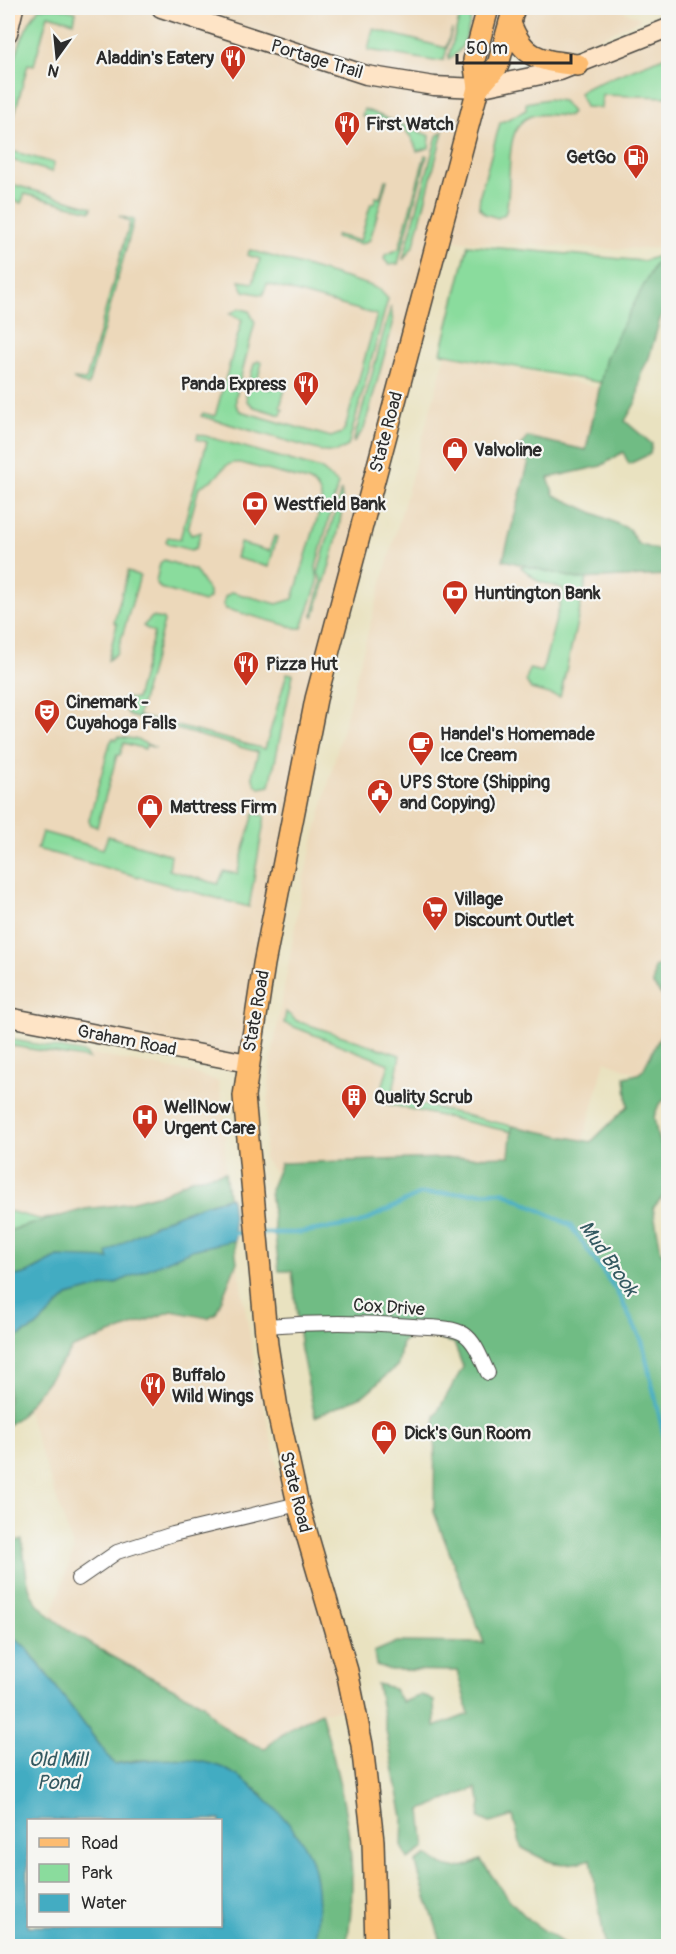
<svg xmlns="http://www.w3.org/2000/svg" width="676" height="1954" font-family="Pangolin,sans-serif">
	<rect width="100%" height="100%" fill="#f6f6f2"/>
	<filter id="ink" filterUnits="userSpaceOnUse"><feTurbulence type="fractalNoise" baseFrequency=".0167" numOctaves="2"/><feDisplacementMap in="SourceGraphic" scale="12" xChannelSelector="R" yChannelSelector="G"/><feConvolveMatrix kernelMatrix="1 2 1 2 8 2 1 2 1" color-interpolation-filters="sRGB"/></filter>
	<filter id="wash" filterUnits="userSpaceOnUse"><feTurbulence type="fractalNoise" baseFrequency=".008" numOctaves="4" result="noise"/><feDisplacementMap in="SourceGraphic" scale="24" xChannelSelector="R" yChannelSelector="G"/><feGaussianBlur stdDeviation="1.35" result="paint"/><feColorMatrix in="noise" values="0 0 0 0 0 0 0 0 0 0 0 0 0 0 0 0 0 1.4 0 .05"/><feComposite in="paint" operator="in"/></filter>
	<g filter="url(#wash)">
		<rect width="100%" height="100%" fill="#e9e2c0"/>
		<g fill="#ecd8ba">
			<polygon points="14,8 501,8 478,87 668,27 668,243 655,248 609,249 439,240 364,515 248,1063 8,1017 8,33"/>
			<polygon points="524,8 617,8 642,19 585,44 544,55 520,29"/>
			<polygon points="446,354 601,388 586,450 527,437 514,456 529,461 505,561 578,579 668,575 668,966 662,964 654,967 653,984 668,1003 668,1021 640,1075 605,1061 583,1142 512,1126 510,1156 281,1163 275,1173 264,1158 270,1067 304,877 368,632"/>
			<polygon points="8,1039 190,1072 218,1081 225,1119 225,1172 191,1179 164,1193 118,1205 85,1209 8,1231"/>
			<polygon points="237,1262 258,1383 283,1489 352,1708 321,1712 292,1727 265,1748 244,1742 216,1721 203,1704 87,1641 51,1617 74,1550 26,1408 73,1348 173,1311 208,1318 216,1313"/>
		</g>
		<g fill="#8adc9d" stroke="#5a8464" stroke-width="1.5">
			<path d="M39,8H60L76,12L74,22L48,15L34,65L28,64L8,139C7,94 11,45 39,8Z"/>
			<path d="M470,8H473C469,25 467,51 448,59L460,16L466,17Z"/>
			<polygon points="373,29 446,48 452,29 444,60 434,61 368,50"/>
			<polygon points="668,55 668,97 602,95 601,108 585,107 579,93 586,88"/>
			<path d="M548,99L563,101L572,112L569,116C558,116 546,113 536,115C498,120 515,188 505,214L498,218L485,214L479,207L480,195L500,123L526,110V103Z"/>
			<path d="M364,109L430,136L429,148L417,151C407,120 391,124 362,116Z"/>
			<polygon points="443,131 414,245 403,260 437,136"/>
			<polygon points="8,142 8,150 54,163 52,172 8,159"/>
			<polygon points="425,155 427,156 398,264 389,265 384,259 385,255 399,249"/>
			<polygon points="385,180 387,180 370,240 361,244 335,238 336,235 360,241 371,203 374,203 376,197 380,198"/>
			<polygon points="8,183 92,207 91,211 25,194 21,203 8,199"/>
			<polygon points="119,216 134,220 88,386 73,379 86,380 130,222"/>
			<polygon points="468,245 643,261 668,253 668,298 624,387 441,353"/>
			<polygon points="250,250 369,285 380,290 388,299 348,446 337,452 325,452 201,416 203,413 215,416 242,320 230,314 239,308 249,311 255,322 236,396 236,405 240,411 331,437 342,433 345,428 377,315 267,284 263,295 244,291 239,281 253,283 260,259 247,255"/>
			<polygon points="391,306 393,324 364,429 353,443"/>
			<polygon points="258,361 262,363 256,385 270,389 273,382 286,385 280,407 283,409 281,415 254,407 247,401 246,393 254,364"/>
			<path d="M198,434L321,469L338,484L316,567L318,582L302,628H297L226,609L223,605L225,597L232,592L277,604L293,599L321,506C323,496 318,485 308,481L241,463C228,461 224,467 217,476C213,480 205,484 199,487L188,529L191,535L201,532L196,548L191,550L168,544L166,541L168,537L180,539L207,442L197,439Z"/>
			<path d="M341,490C347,519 323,586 314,617L312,616L322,581L318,573Z"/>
			<polygon points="274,536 277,537 269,567 236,558 240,543 269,551"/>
			<polygon points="164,560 195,570 209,592 209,598 204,602 160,588 156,582 160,563"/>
			<polygon points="525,566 578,579 587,578 560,697 531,689 526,681 529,669 542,672 564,589 538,581 521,567"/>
			<polygon points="128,571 140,576 117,653 108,660 117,624 114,622"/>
			<path d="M152,617L163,619L164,622L138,716L265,749L287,673L293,674L270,786L260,788C246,780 256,765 258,752L130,716L121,705L124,698L136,699L154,633L143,626Z"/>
			<polygon points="118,737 135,739 156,748 146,745 145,749 124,743 120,755 117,755 97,827 91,825 89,820 110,743 113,738 116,740"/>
			<polygon points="254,813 265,816 249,907 37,849 42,832 103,849 108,836 171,855 169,870 218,884 224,871 237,874"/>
			<polygon points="286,1012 297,1021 400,1055 392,1098 512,1126 512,1132 378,1102 389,1064 284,1023"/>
			<polygon points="8,1039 79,1052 86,1054 89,1059 8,1045"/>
			<polygon points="8,1211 39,1219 54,1218 8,1231"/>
		</g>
		<g fill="#6fbc84" stroke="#4d7458" stroke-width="1.5">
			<polygon points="668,255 668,307 660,319 649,358 641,373 637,400 625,421 652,444 650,454 629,464 623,452 601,466 548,478 554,495 629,529 638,544 668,553 668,575 578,579 503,560 529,461 514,457 527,437 586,450 606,357 656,262"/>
			<polygon points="662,964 668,966 668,1003 653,985 654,967"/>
			<path d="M668,1021V1097L659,1104L654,1117L658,1139L668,1153V1191L653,1208L661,1251L668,1263V1946H587L605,1945L591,1859C561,1869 548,1863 521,1847L513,1816L490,1823L479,1818L481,1802L476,1788L421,1810L425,1848L408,1859L402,1846L403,1817L377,1684L393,1688L402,1702L422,1695L434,1701L435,1727L469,1714L457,1671L390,1670L376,1665L374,1652L397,1642L484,1643L434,1512L435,1416L463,1367L454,1343L415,1333L402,1342L398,1365L364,1395L315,1417L301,1350L292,1271H279L270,1190L281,1163L509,1156L512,1126L591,1142L628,1106L625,1077L638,1074L643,1070Z"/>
			<polygon points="225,1172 237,1262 216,1313 208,1318 172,1311 73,1348 20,1416 8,1425 8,1342 36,1327 68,1296 116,1282 58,1257 28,1273 8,1278 8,1231 85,1209 118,1205 164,1193 191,1179"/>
			<path d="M22,1540C25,1556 25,1580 32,1595C50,1631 165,1683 203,1704C220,1727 238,1740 265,1748L292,1727L321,1712C343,1787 362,1869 346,1946H314L318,1908L262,1794L223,1768L185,1761L136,1760L114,1764L26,1647L8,1635V1541Z"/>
			<path d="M428,1855C449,1872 458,1871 481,1860L506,1896L529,1920L567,1946H442C435,1917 422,1892 416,1862Z"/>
		</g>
		<g fill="#43acc2" stroke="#376c76" stroke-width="1.5" fill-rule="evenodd">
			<path d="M231,1197L235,1240L192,1250L116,1283L68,1296L36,1327L8,1342V1278L28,1273L58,1257L109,1259L107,1253C148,1225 183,1210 231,1197Z"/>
			<path d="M8,1635L26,1647L114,1764C145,1759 195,1755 223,1768C254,1782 299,1828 311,1860C320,1886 319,1920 314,1946H8ZM28,1820H220V1926H28Z"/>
		</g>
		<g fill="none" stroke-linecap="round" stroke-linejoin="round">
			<g stroke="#43acc2" stroke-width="4.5">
				<polyline points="229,1233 251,1233"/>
				<polyline points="262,1233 296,1233 358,1224 420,1194 503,1192 570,1225 616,1290 642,1341 668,1453"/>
			</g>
		</g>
	</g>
	<g filter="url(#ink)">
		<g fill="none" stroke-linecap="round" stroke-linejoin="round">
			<g stroke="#484641" stroke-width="16">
				<g id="street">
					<path d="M265,1326C316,1322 363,1322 413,1326C429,1328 450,1326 464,1334C476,1342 482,1361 488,1373"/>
					<polyline points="78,1579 117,1552 173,1534 298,1504"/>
				</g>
			</g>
			<g stroke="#484641" stroke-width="21">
				<g id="secondary">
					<polyline points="161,8 366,75 434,86 478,88 560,71 668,28"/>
					<polyline points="8,33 14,8"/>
					<polyline points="8,1017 248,1063"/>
				</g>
			</g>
			<g stroke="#484641" stroke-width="24">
				<g id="primary">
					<path d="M510,23C524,61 542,60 578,65"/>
					<polyline points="478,88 498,65 514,8"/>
					<polyline points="376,1946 373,1841 362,1745 347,1671 298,1504 277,1408 267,1345 244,1096 264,964 316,699 478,88 474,60 488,8"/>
				</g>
			</g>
			<use href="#street" stroke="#fff" stroke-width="14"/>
			<use href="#secondary" stroke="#fee4c6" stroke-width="18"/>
			<use href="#primary" stroke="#fdbc70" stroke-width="21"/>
		</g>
	</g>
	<defs>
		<g id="restaurant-pin" transform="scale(1.35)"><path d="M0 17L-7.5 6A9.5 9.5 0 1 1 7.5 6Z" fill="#c8321e" stroke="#f6f6f2"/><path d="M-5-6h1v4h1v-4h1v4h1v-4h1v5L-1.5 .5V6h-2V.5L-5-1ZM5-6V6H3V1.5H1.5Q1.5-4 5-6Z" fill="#fff"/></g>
		<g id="fuel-pin" transform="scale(1.35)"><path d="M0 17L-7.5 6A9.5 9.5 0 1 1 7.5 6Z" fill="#c8321e" stroke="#f6f6f2"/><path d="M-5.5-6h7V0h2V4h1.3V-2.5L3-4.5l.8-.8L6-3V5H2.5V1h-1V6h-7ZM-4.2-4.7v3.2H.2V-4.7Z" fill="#fff"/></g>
		<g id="shop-pin" transform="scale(1.35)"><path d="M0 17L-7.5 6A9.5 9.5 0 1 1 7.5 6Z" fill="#c8321e" stroke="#f6f6f2"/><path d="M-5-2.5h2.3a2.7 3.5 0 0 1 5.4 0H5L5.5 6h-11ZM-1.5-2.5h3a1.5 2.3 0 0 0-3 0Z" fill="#fff"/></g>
		<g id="bank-pin" transform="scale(1.35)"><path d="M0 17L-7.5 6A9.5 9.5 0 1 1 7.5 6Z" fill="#c8321e" stroke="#f6f6f2"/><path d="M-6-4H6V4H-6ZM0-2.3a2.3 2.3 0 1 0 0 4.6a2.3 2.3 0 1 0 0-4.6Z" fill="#fff"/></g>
		<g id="theatre-pin" transform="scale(1.35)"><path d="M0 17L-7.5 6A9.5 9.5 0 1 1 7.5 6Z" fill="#c8321e" stroke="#f6f6f2"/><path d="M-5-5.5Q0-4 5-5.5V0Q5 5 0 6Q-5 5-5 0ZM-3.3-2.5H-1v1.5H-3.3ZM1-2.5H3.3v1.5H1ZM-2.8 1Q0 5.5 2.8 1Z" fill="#fff"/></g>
		<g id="cafe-pin" transform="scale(1.35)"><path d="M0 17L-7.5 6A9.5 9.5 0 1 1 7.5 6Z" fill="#c8321e" stroke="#f6f6f2"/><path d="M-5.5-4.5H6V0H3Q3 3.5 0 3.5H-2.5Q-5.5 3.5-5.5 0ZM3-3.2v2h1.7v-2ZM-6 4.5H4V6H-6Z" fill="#fff"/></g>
		<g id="civic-pin" transform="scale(1.35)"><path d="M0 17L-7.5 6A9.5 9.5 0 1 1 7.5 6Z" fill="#c8321e" stroke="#f6f6f2"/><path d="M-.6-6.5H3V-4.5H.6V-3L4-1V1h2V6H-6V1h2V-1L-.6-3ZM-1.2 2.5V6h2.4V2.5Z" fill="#fff"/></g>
		<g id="supermarket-pin" transform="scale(1.35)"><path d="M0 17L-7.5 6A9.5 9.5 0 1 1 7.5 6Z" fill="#c8321e" stroke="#f6f6f2"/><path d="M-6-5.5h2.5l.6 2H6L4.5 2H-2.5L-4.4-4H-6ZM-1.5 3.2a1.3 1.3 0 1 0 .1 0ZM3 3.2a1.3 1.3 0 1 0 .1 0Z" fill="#fff"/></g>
		<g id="building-pin" transform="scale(1.35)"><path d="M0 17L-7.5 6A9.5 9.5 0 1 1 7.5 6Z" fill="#c8321e" stroke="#f6f6f2"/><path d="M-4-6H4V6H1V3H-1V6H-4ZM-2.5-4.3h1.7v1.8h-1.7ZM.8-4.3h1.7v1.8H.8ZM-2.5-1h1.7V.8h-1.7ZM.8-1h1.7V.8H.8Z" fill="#fff"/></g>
		<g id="hospital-pin" transform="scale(1.35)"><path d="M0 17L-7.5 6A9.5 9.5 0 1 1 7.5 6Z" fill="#c8321e" stroke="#f6f6f2"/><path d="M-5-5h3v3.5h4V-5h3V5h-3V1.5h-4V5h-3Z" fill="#fff"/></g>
	</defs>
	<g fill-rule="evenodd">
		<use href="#restaurant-pin" x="233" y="58"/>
		<use href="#restaurant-pin" x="347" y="124"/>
		<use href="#fuel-pin" x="636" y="157"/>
		<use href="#restaurant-pin" x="306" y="384"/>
		<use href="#shop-pin" x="455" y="450"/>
		<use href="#bank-pin" x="255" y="504"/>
		<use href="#bank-pin" x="455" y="593"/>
		<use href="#restaurant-pin" x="246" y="664"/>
		<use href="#theatre-pin" x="47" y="712"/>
		<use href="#cafe-pin" x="421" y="744"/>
		<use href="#civic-pin" x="380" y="792"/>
		<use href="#shop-pin" x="150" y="807"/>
		<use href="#supermarket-pin" x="435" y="909"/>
		<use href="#building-pin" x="354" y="1097"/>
		<use href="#hospital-pin" x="145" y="1117"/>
		<use href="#restaurant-pin" x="153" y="1385"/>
		<use href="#shop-pin" x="384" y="1433"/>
	</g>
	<g text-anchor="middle" stroke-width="4.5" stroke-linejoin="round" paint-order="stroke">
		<g font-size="18" font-weight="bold" fill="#2b2b2b" stroke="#f6f6f2" text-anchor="start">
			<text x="214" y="64" text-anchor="end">Aladdin's Eatery</text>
			<text x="366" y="130">First Watch</text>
			<text x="616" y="163" text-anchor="end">GetGo</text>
			<text x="286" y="390" text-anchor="end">Panda Express</text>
			<text x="474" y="456">Valvoline</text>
			<text x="274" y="510">Westfield Bank</text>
			<text x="474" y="599">Huntington Bank</text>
			<text x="266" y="670">Pizza Hut</text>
			<text x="66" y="708">Cinemark -<tspan x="66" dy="21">Cuyahoga Falls</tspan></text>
			<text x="440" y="740">Handel's Homemade<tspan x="440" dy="21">Ice Cream</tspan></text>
			<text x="400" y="788">UPS Store (Shipping<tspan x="400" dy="21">and Copying)</tspan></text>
			<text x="170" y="813">Mattress Firm</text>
			<text x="454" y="905">Village<tspan x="454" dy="21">Discount Outlet</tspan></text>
			<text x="374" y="1103">Quality Scrub</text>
			<text x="164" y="1113">WellNow<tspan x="164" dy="21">Urgent Care</tspan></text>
			<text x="172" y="1381">Buffalo<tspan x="172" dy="21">Wild Wings</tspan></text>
			<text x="404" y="1439">Dick's Gun Room</text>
		</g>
		<g font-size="18" fill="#2b2b2b" stroke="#f6f6f2">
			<text transform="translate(317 59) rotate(17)" y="6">Portage Trail</text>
			<text transform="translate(386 432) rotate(-75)" y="6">State Road</text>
			<text transform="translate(256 1011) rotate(-80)" y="6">State Road</text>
			<text transform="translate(127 1040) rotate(11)" y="6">Graham Road</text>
			<text transform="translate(389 1307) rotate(4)" y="6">Cox Drive</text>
			<text transform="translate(296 1492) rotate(76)" y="6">State Road</text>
		</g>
		<g font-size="20" font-style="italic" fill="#335860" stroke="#f6f6f2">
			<text transform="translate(609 1258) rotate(55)" y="7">Mud Brook</text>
			<text x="58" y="1766">Old Mill<tspan x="58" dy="23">Pond</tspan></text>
		</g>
	</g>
	<rect width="676" height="1954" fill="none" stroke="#f6f6f2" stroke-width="30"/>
	<rect x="27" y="1819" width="195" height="108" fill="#f6f6f2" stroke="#a5a5a2" stroke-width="1.5"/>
	<rect x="39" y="1838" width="30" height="9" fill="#fdbc70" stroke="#a5a5a2" stroke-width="1.5"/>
	<text x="81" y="1849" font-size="18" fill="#2b2b2b">Road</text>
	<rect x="39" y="1864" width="30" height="18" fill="#8adc9d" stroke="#a5a5a2" stroke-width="1.5"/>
	<text x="81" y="1879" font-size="18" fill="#2b2b2b">Park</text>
	<rect x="39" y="1894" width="30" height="18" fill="#43acc2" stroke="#a5a5a2" stroke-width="1.5"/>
	<text x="81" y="1909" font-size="18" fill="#2b2b2b">Water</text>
	<g transform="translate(57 57) rotate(195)" stroke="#f6f6f2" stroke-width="4.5" paint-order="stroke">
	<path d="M0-4.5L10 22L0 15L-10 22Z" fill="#2b2b2b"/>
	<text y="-9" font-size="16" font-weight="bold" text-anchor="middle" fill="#2b2b2b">N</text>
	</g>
	<path d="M457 54v9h114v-9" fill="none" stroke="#2b2b2b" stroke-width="3"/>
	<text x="466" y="54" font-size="18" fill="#2b2b2b" stroke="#f6f6f2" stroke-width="4.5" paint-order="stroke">50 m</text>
</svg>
